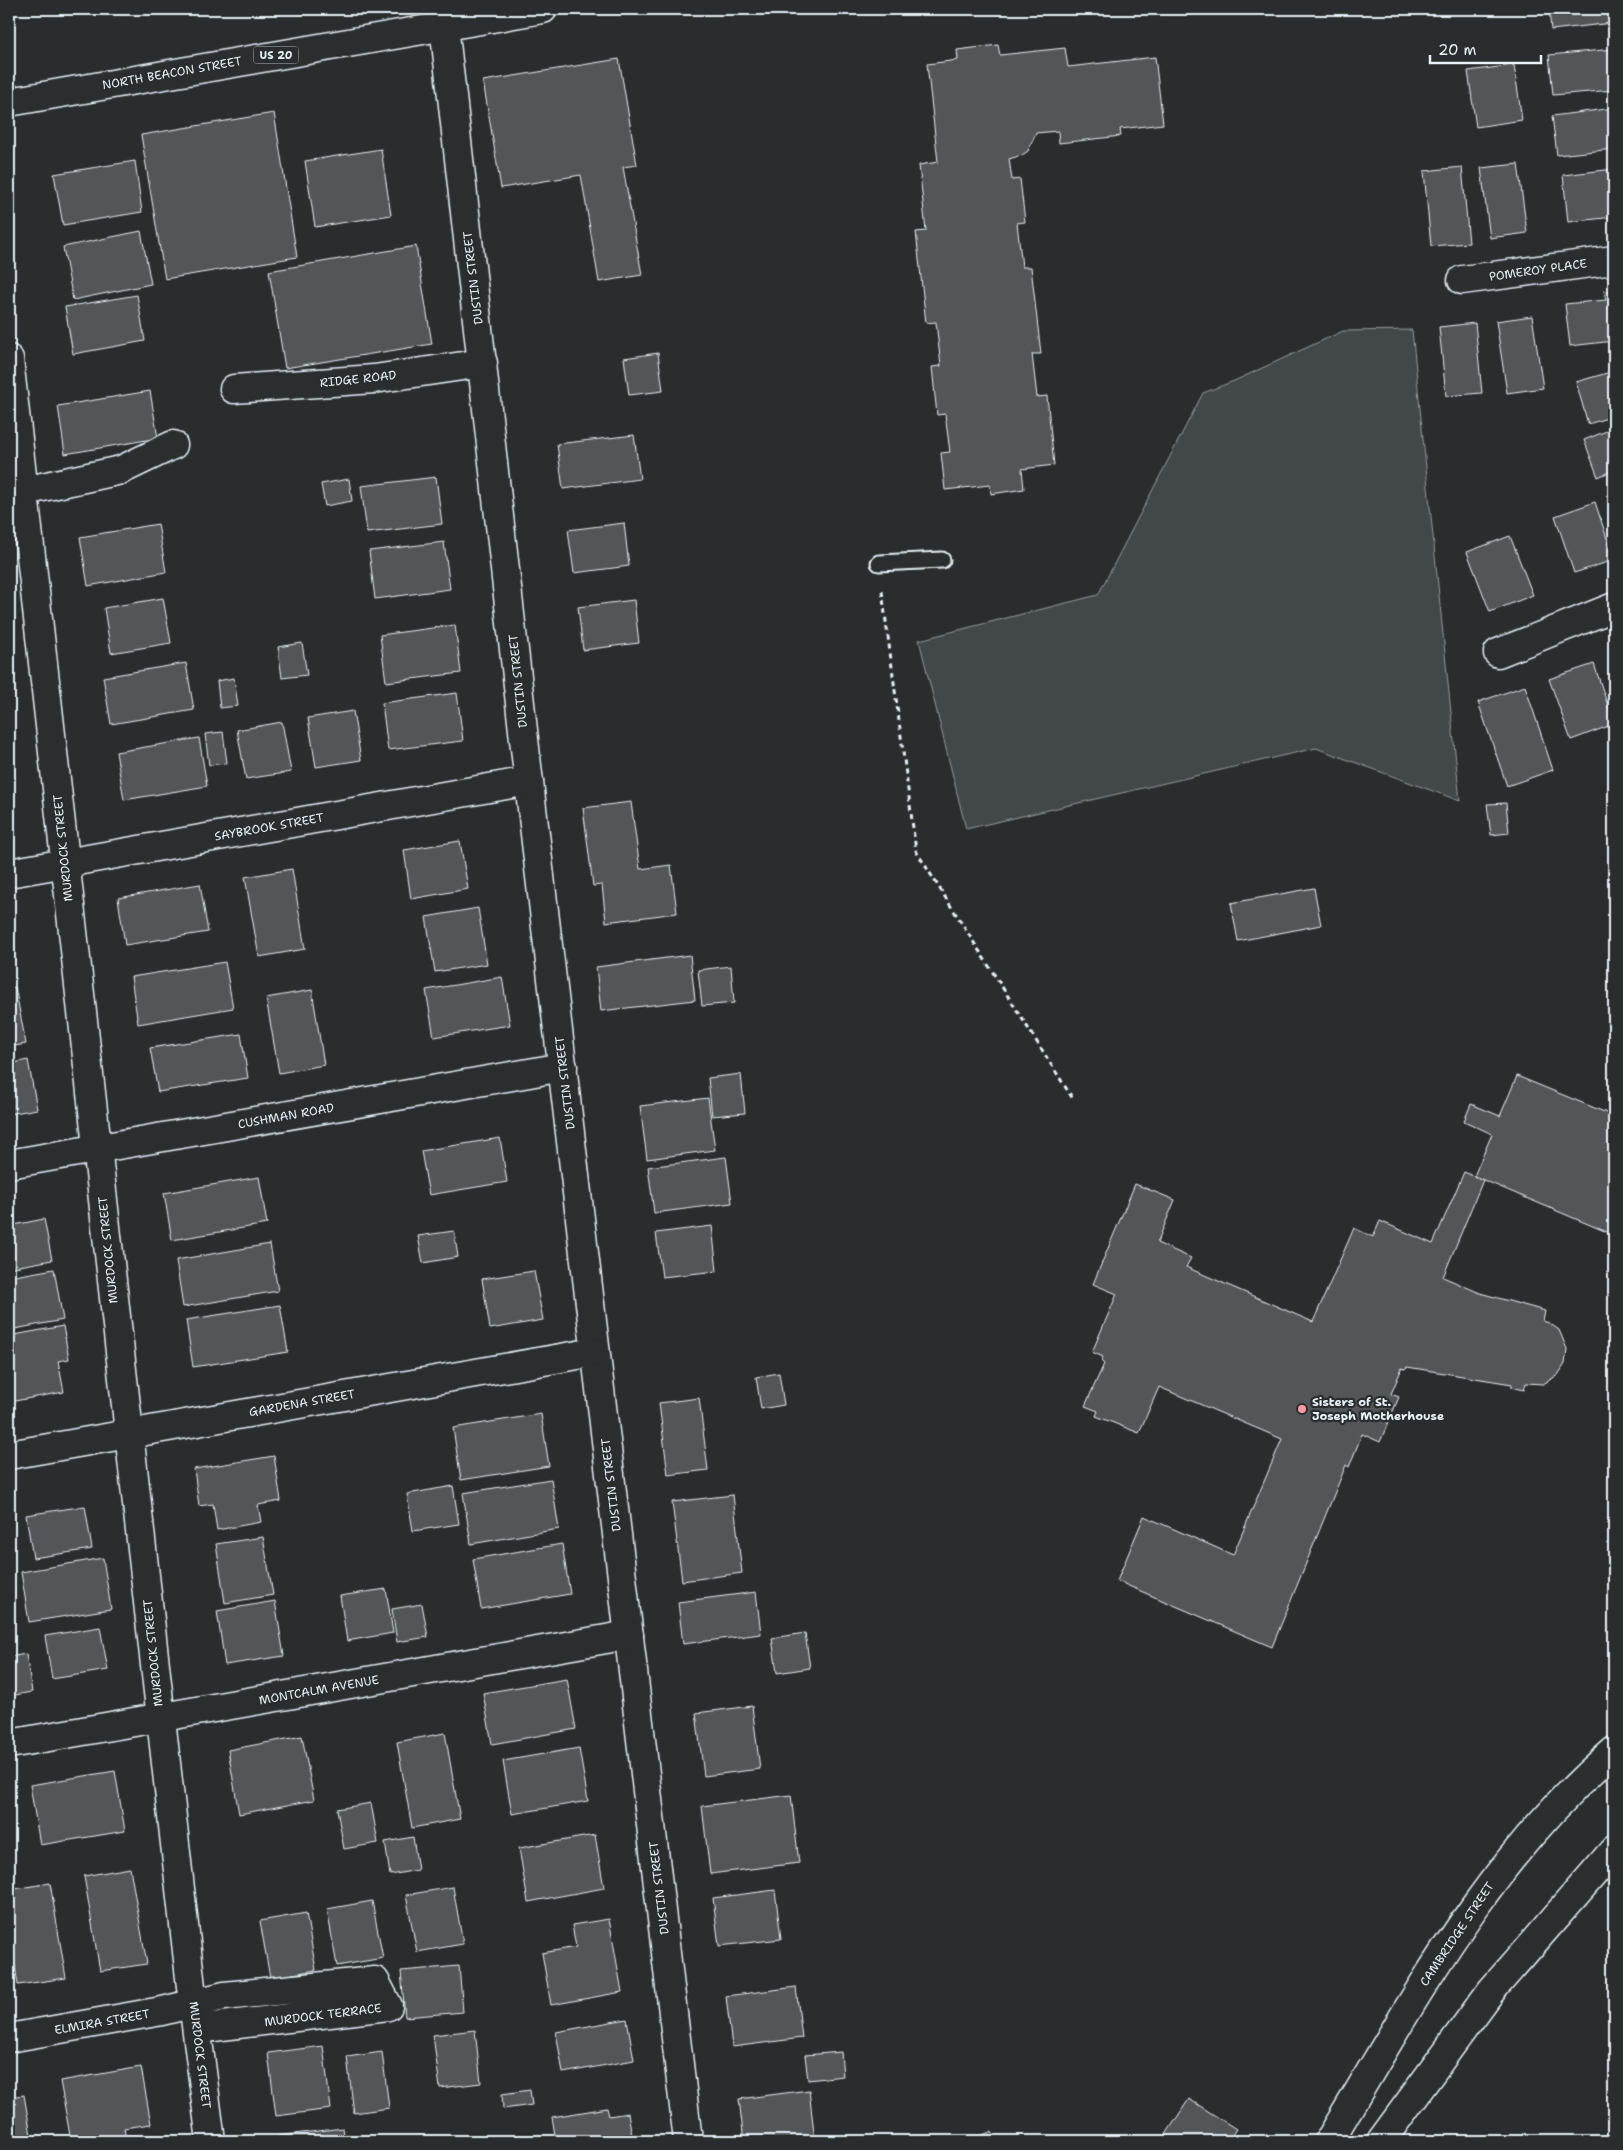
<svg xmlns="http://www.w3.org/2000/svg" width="1623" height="2150" font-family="'Shantell Sans',sans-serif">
	<rect width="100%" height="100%" fill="#2a2d2e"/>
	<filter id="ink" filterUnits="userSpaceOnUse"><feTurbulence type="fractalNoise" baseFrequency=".02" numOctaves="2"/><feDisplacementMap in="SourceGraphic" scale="10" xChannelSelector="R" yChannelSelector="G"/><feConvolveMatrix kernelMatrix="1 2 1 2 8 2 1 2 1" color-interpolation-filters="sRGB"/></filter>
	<g filter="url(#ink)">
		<polygon fill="#424648" stroke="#959ca0" points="1412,330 1460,801 1316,748 966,829 919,640 1098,595 1203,393 1234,381 1343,331"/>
		<g fill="#535759" stroke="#e8f1f8">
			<polygon points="1549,9 1610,9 1612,23 1551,30"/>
			<polygon points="998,45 1000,55 1065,48 1068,67 1155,57 1163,124 1120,129 1121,136 1059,143 1058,131 1036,133 1028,151 1022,155 1009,159 1012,180 1020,179 1025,222 1017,223 1022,267 1031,267 1041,354 1032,354 1037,397 1047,396 1054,465 1022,469 1024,489 991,494 990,485 945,490 941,453 950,452 945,414 937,415 932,367 941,366 936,322 926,323 916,232 926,231 919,165 938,162 927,64 958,60 957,50"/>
			<polygon points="1614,49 1614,90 1553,95 1549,55"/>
			<polygon points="619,59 637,165 623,167 642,275 599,282 581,175 501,188 483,81"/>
			<polygon points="1514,65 1522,120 1476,127 1468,71"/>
			<polygon points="1614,108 1614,149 1557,155 1552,116"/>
			<polygon points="274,113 297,257 165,279 141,135"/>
			<polygon points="381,149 391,215 315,227 305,161"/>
			<polygon points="135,161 142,212 63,225 54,174"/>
			<polygon points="1518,164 1527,233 1490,238 1481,168"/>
			<polygon points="1462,167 1469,243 1431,246 1424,171"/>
			<polygon points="1614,169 1614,217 1568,222 1563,175"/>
			<polygon points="141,231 151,284 73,300 63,247"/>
			<polygon points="416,246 432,344 285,368 269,271"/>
			<polygon points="1614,290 1614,341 1570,346 1565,304 1606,300 1604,291"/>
			<polygon points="137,295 145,341 73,354 65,307"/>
			<polygon points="1532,316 1543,388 1507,393 1496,321"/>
			<polygon points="1475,323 1482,393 1446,396 1439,327"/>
			<polygon points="658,353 663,391 629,395 624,358"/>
			<polygon points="1614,371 1614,416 1588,424 1576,382"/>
			<polygon points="150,391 158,438 65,454 58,406"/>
			<polygon points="1614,428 1614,470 1598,477 1584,440"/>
			<polygon points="634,435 640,479 563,489 557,444"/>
			<polygon points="436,477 442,524 367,533 361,486"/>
			<polygon points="349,479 352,501 325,506 321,484"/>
			<polygon points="1595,502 1614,560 1574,573 1555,516"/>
			<polygon points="624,523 629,566 574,573 568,530"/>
			<polygon points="158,524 166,572 88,586 80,537"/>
			<polygon points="1510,536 1533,595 1490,612 1467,552"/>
			<polygon points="444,542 450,589 375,599 369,551"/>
			<polygon points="163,598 171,643 111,653 104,608"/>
			<polygon points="634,600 639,643 583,650 578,607"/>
			<polygon points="455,625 461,673 386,682 380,635"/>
			<polygon points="302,643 307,675 282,678 278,647"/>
			<polygon points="186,663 194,710 111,724 103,677"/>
			<polygon points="1594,664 1614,724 1571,740 1549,679"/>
			<polygon points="234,678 238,706 220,708 217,681"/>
			<polygon points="1525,686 1553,770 1507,786 1478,702"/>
			<polygon points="457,693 463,741 388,750 382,703"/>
			<polygon points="353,711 361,760 316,767 308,718"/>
			<polygon points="282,722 291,772 246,779 237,730"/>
			<polygon points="223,732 227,763 209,765 205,734"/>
			<polygon points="199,738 207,786 124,800 116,752"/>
			<polygon points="631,802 640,869 671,865 677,913 606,922 602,885 593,886 583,808"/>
			<polygon points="1506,803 1509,833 1491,835 1487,804"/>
			<polygon points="460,841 468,889 411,899 404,850"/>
			<polygon points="292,869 305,949 259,957 245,877"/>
			<polygon points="200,884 208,932 125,945 118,898"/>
			<polygon points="1314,888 1321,925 1238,941 1231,903"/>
			<polygon points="478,908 487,964 435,972 426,917"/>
			<polygon points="690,955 695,1000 601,1011 596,967"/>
			<polygon points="225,962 233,1008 138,1024 131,977"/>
			<polygon points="731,966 734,1003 702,1006 698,970"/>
			<polygon points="502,977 510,1025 434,1037 426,990"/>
			<polygon points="15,987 26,1044 9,1047 9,989"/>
			<polygon points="312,990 324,1065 279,1073 266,998"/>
			<polygon points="241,1034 248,1078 158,1092 150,1048"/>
			<polygon points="28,1060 37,1109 9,1114 9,1064"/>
			<polygon points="741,1074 745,1113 712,1116 708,1078"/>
			<polygon points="1517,1076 1614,1116 1614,1235 1474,1176 1492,1134 1464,1121 1471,1104 1500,1116"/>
			<polygon points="708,1098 715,1150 647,1159 640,1106"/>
			<polygon points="500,1138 507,1182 429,1195 421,1151"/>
			<polygon points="726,1157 732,1203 654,1213 648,1167"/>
			<polygon points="1464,1172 1483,1180 1443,1277 1480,1293 1545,1311 1543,1321 1549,1323 1559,1330 1567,1349 1565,1364 1558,1375 1543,1384 1526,1383 1524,1390 1512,1387 1512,1384 1407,1367 1405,1369 1402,1368 1391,1394 1399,1397 1380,1442 1362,1434 1349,1467 1346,1465 1272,1647 1117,1581 1144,1516 1233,1555 1282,1439 1159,1387 1139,1433 1096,1416 1098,1411 1085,1406 1104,1364 1101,1361 1103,1357 1092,1352 1117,1294 1093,1284 1135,1184 1175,1200 1157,1243 1191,1258 1186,1267 1313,1322 1354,1228 1373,1237 1380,1221 1433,1244"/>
			<polygon points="259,1177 267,1224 172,1240 164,1193"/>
			<polygon points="44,1219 52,1260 9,1268 9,1226"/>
			<polygon points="712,1226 717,1271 662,1277 656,1233"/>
			<polygon points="454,1231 458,1257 423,1263 418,1236"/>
			<polygon points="270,1244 278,1291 183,1307 176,1260"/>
			<polygon points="54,1269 63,1320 9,1330 9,1277"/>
			<polygon points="534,1271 543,1320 490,1329 482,1279"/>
			<polygon points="280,1305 288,1352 193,1367 186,1320"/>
			<polygon points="63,1326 69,1359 58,1361 64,1392 9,1402 9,1336"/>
			<polygon points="779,1373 784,1405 761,1409 756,1377"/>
			<polygon points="699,1398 708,1470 668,1475 659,1403"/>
			<polygon points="541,1414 549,1466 461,1480 453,1428"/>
			<polygon points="274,1456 281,1501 258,1505 261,1522 217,1530 213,1504 199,1506 194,1469"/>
			<polygon points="551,1479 559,1529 471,1544 463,1493"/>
			<polygon points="453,1486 459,1524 413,1531 407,1494"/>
			<polygon points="733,1495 742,1573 682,1581 672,1502"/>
			<polygon points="85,1506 92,1549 33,1558 26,1515"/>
			<polygon points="263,1537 273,1595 225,1603 216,1544"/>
			<polygon points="562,1544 570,1594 481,1609 473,1559"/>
			<polygon points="103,1558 111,1609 29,1622 21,1572"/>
			<polygon points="386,1589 393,1633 347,1641 340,1596"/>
			<polygon points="756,1592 761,1634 683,1644 678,1602"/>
			<polygon points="275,1601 284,1656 225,1665 217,1611"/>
			<polygon points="422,1604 428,1637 397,1642 392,1609"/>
			<polygon points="100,1627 108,1670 52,1679 45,1636"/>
			<polygon points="805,1633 810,1668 777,1673 772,1638"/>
			<polygon points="26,1654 32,1692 9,1696 9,1657"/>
			<polygon points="567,1679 576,1729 492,1744 483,1693"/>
			<polygon points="752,1706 760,1769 704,1776 696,1713"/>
			<polygon points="445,1733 460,1819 412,1828 397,1742"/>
			<polygon points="302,1736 314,1800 239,1814 228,1750"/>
			<polygon points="579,1748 588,1801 512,1814 503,1761"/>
			<polygon points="115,1771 125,1831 40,1845 30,1785"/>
			<polygon points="791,1795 799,1863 710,1874 702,1806"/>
			<polygon points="371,1803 378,1843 344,1849 337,1809"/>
			<polygon points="595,1835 604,1888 528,1902 519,1848"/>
			<polygon points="413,1837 418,1870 390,1875 385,1842"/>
			<polygon points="130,1868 147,1964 100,1971 84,1876"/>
			<polygon points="50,1883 66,1978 18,1985 9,1928 9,1890"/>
			<polygon points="453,1887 463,1944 417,1952 406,1895"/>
			<polygon points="775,1890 781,1939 719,1946 713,1898"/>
			<polygon points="372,1901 383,1958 337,1966 327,1909"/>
			<polygon points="306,1913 316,1970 270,1978 260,1921"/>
			<polygon points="609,1919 622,1992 551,2005 542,1953 576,1947 572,1925"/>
			<polygon points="459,1966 463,2012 405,2017 401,1971"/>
			<polygon points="796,1987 802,2038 732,2047 726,1996"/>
			<polygon points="627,2019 634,2060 563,2073 556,2032"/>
			<polygon points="475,2030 481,2083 440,2088 433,2035"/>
			<polygon points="323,2046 331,2109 276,2116 268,2053"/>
			<polygon points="382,2052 389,2108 354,2113 347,2057"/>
			<polygon points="841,2052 843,2076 808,2080 805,2055"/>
			<polygon points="141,2067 151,2124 124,2128 126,2139 112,2141 71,2141 60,2081"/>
			<polygon points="530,2090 532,2105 503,2109 502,2094"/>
			<polygon points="809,2090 815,2141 744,2141 739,2099"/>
			<polygon points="24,2095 32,2141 9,2141 9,2097"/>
			<polygon points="1189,2099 1236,2129 1228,2141 1173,2141 1165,2136"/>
			<polygon points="607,2108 609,2116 628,2113 633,2141 556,2141 552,2117"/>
			<polygon points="343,2128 345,2141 279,2141 278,2136"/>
			<polygon points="992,2131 997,2141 969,2141"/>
		</g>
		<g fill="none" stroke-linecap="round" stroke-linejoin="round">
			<g stroke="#e8f1f8" stroke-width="19">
				<polyline id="lane" points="879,563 942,560"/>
			</g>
			<g stroke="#e8f1f8" stroke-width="31">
				<g id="street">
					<polyline points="444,25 526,757 688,2141"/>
					<polyline points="1462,280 1614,260"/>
					<polyline points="9,359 191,1987 211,2141"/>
					<polyline points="234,389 374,379 483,363"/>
					<polyline points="24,491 121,470 173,445"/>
					<polyline points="1498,653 1614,607"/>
					<polyline points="9,873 529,781"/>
					<polyline points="9,1164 563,1067"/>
					<polyline points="9,1455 595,1352"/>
					<polyline points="9,1744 629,1635"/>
					<polyline points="9,2038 162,2011 224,1996 375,1981 388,2006 197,2029"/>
				</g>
			</g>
			<g stroke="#e8f1f8" stroke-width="31">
				<g id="primary">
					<polyline points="9,102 543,9"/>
					<path d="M1329,2141C1415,1999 1486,1861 1614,1751"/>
					<polyline points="1381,2141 1491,1991 1614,1850"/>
				</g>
			</g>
			<polyline stroke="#e8f1f8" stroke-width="3" stroke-dasharray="5 4" stroke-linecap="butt" points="882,591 916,851 1073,1099"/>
			<use href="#lane" stroke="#2a2d2e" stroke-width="15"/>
			<use href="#street" stroke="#2a2d2e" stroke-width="28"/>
			<use href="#primary" stroke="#2a2d2e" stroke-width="28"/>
		</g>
	</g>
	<circle fill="#ff9aa2" stroke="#2a2d2e" stroke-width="2" cx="1302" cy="1409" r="5"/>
	<g text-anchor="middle" stroke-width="4.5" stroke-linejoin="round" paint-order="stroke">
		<rect fill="#2a2d2e" stroke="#afb6bb" stroke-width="1" x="253.5" y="46.5" width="45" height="17" rx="4"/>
		<g font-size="11" font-weight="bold" fill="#e8f1f8">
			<text x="276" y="59">US 20</text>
		</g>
		<g font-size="12" fill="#e8f1f8" stroke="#2a2d2e">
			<text transform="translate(172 73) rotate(-10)" y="4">NORTH BEACON STREET</text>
			<text transform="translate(1538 270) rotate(-8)" y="4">POMEROY PLACE</text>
			<text transform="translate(473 278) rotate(-97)" y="4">DUSTIN STREET</text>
			<text transform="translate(358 379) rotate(-6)" y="4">RIDGE ROAD</text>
			<text transform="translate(518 681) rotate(-96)" y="4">DUSTIN STREET</text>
			<text transform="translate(269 827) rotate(-10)" y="4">SAYBROOK STREET</text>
			<text transform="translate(63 848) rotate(-96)" y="4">MURDOCK STREET</text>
			<text transform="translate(565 1083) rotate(-97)" y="4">DUSTIN STREET</text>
			<text transform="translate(286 1116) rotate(-10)" y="4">CUSHMAN ROAD</text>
			<text transform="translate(108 1250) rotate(-96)" y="4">MURDOCK STREET</text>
			<text transform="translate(302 1403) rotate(-10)" y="4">GARDENA STREET</text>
			<text transform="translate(611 1485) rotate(-97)" y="4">DUSTIN STREET</text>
			<text transform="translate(153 1653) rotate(-96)" y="4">MURDOCK STREET</text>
			<text transform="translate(319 1690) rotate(-10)" y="4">MONTCALM AVENUE</text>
			<text transform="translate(659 1888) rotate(-97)" y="4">DUSTIN STREET</text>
			<text transform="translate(1457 1934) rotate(-56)" y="4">CAMBRIDGE STREET</text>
			<text transform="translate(323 2015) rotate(-7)" y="4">MURDOCK TERRACE</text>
			<text transform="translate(102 2022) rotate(-10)" y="4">ELMIRA STREET</text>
			<text transform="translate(200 2055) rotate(83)" y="4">MURDOCK STREET</text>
		</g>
		<g font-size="12" font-weight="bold" fill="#e8f1f8" stroke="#2a2d2e" text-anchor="start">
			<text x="1312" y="1406">Sisters of St.<tspan x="1312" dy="14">Joseph Motherhouse</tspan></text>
		</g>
	</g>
	<rect width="1623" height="2150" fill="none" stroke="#2a2d2e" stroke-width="30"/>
	<rect x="15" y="15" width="1593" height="2120" fill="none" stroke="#e8f1f8" stroke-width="2" filter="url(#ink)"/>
	<path d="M1430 55v8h111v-8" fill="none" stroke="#e8f1f8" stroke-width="2.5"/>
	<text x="1438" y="55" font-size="15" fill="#e8f1f8" stroke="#2a2d2e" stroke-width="4" paint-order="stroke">20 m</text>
</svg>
